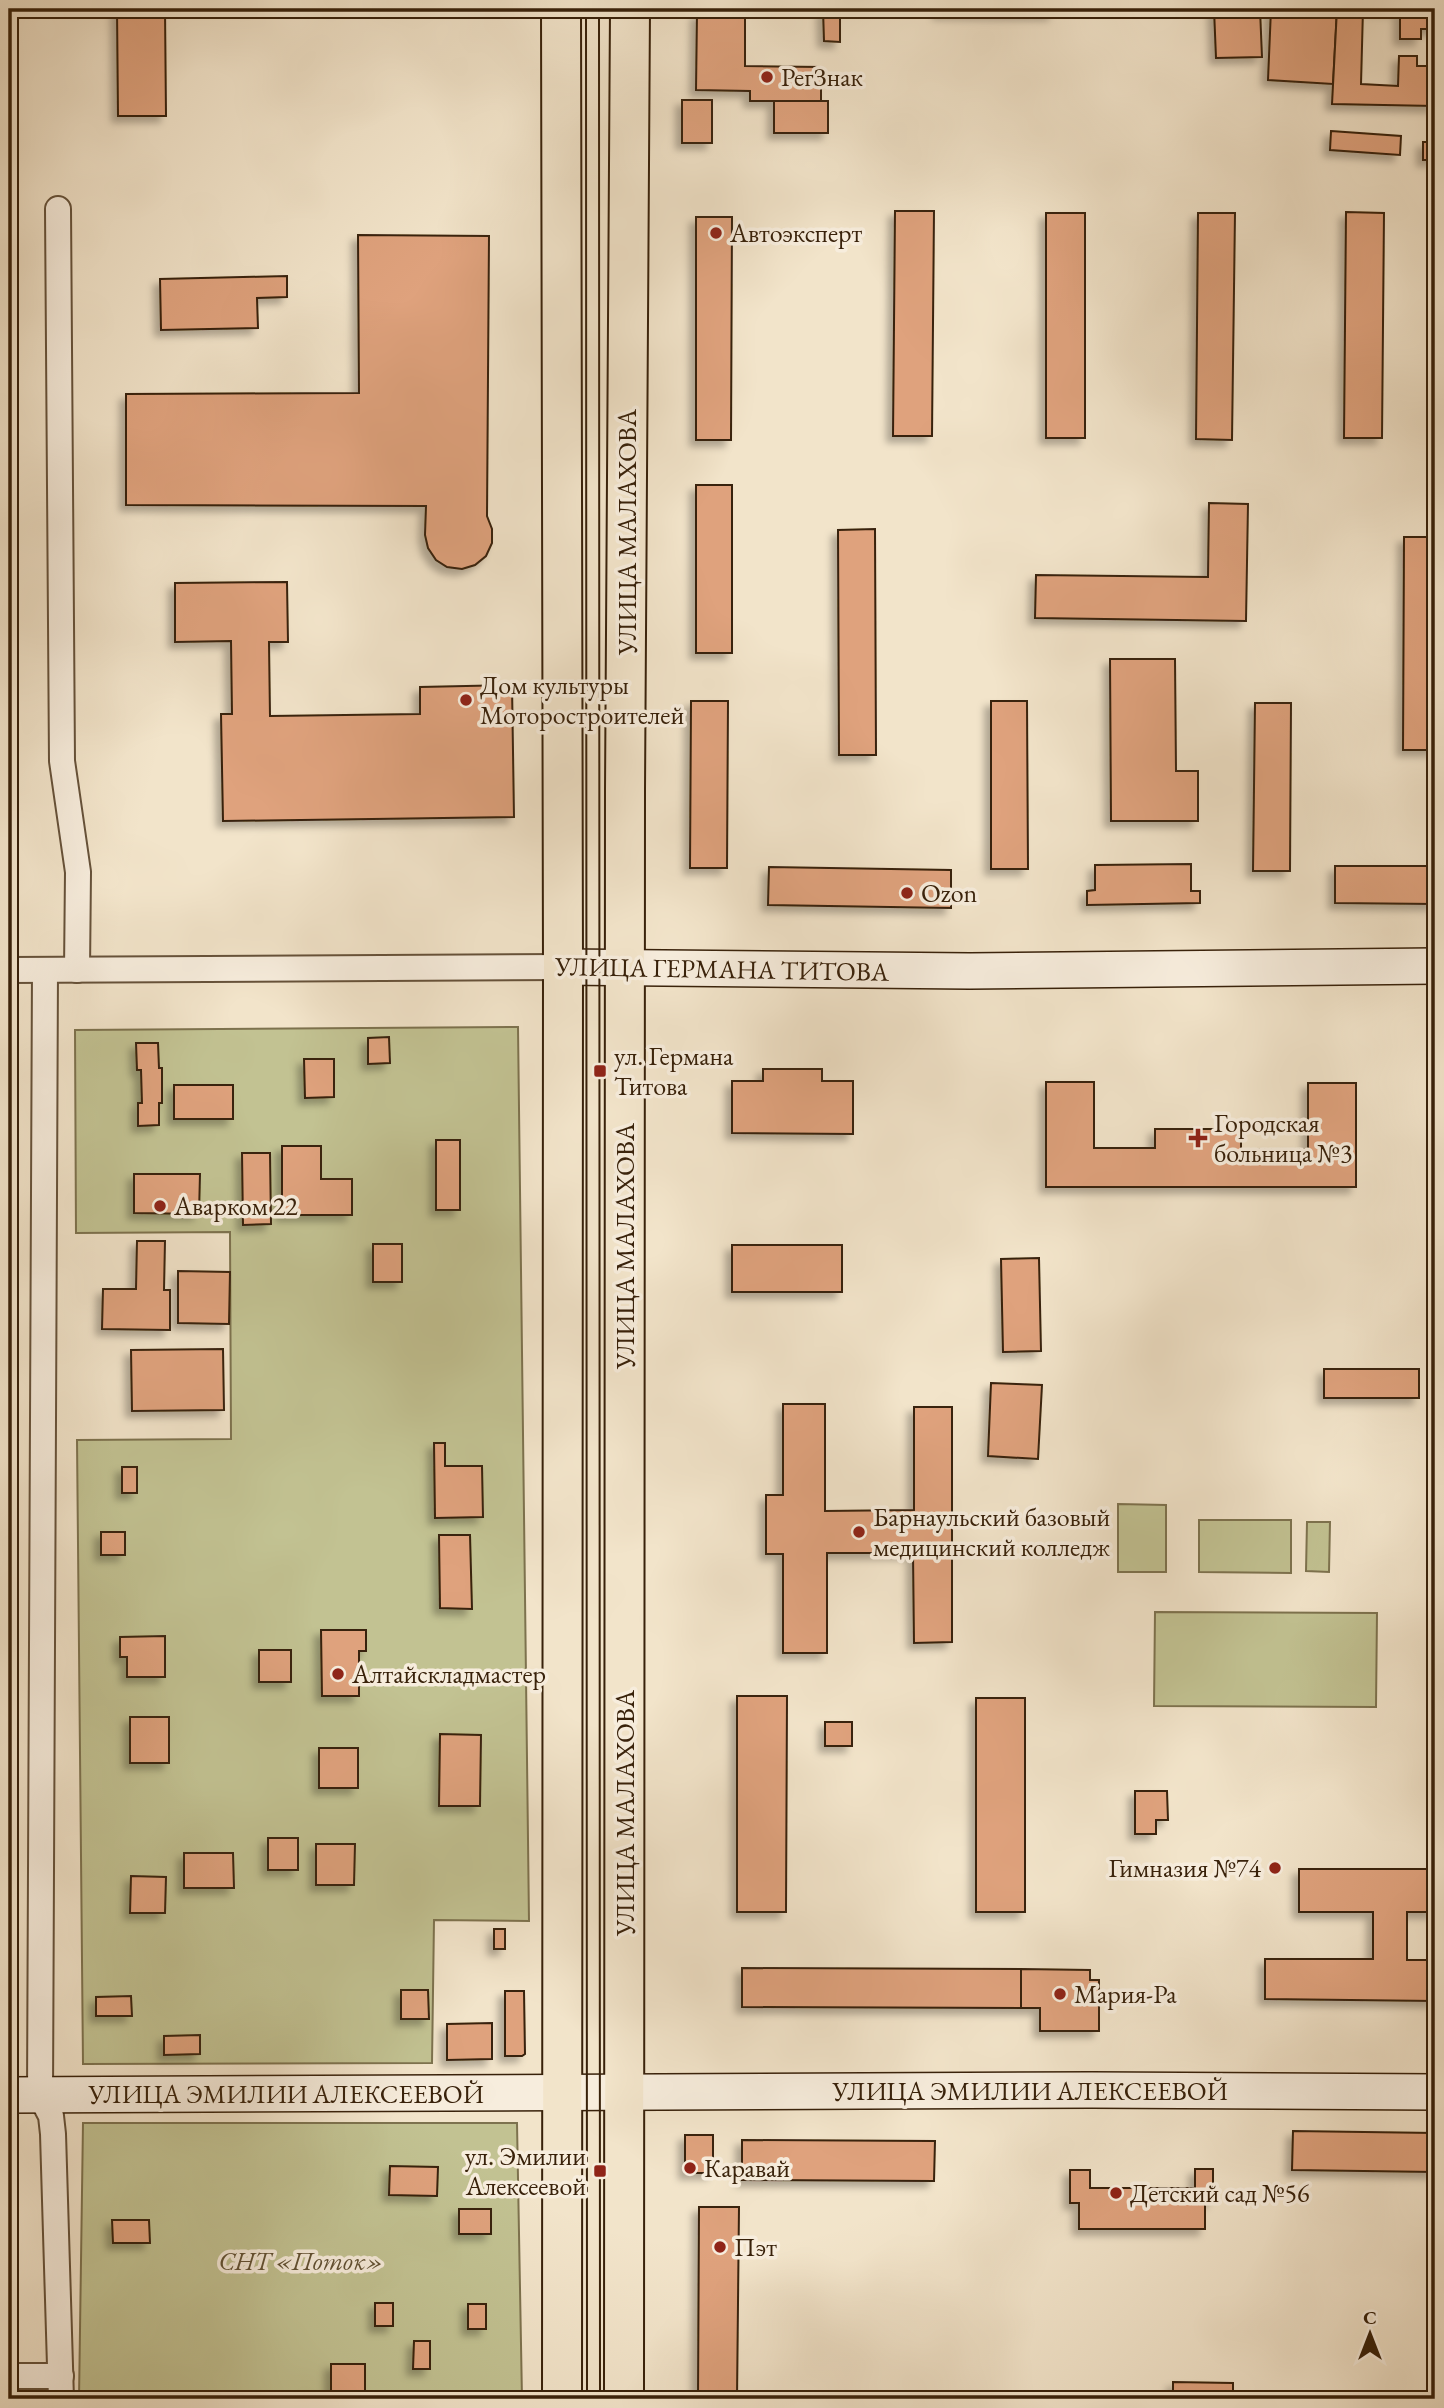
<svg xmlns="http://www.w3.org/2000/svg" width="1444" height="2408" font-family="'EB Garamond',serif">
	<defs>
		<filter id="shadow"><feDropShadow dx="-6" dy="6" stdDeviation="3.5" flood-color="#0004"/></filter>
	</defs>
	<rect width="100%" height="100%" fill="#f2e4ca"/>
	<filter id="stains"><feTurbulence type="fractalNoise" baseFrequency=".00286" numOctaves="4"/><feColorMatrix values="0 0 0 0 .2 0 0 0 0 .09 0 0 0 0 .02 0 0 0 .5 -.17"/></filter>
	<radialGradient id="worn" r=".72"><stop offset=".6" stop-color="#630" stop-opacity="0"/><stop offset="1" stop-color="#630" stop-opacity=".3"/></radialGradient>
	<g fill="#c2c292" stroke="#7d724e" stroke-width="2">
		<polygon points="518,1027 529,1921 434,1920 432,2063 83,2064 77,1440 231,1439 230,1232 76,1233 75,1030"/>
		<polygon points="1118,1504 1166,1505 1166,1572 1118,1572"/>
		<polygon points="1199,1520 1291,1520 1291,1573 1199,1572"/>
		<polygon points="1307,1522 1330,1522 1329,1572 1306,1571"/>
		<polygon points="1155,1612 1377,1613 1376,1707 1154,1706"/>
		<polygon points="83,2123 517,2123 522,2399 79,2399"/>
	</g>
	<g fill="#dfa27d" stroke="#38210a" stroke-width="2" filter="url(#shadow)">
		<polygon points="117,9 165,9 166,116 118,116"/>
		<polygon points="823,9 840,9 840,42 824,41"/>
		<polygon points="939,9 1054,9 1054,14 939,13"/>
		<polygon points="1214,9 1260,9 1262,57 1216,58"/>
		<polygon points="1271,9 1337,9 1333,84 1268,80"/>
		<polygon points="1337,9 1363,9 1361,84 1398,86 1399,56 1417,56 1417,66 1435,66 1435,106 1332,104"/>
		<polygon points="1372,9 1435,9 1435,29 1421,29 1421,39 1400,39 1400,10"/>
		<polygon points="697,13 745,13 745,66 821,67 821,101 750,101 750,91 696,90"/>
		<rect x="682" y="100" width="30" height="43"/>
		<rect x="774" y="101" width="54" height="32"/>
		<polygon points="1331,131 1401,136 1400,155 1330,150"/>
		<rect x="1423" y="142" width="12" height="18"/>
		<polygon points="895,211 934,211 932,436 893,436"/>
		<polygon points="1346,212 1384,213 1382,438 1344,438"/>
		<rect x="1046" y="213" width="39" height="225"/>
		<polygon points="1198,213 1235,213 1232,440 1196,439"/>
		<polygon points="696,217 732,217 731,440 696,440"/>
		<polygon points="358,235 489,236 487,516 492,529 492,543 486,556 475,565 462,569 447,567 436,560 428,548 425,535 426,506 126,505 126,394 359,393"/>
		<polygon points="287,276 287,297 257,298 258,328 161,330 160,279"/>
		<rect x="696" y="485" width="36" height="168"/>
		<polygon points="1209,503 1248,504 1246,621 1035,618 1036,575 1208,577"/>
		<polygon points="875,529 876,755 839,755 838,530"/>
		<polygon points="1404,537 1435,537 1435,750 1403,750"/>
		<polygon points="287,582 288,642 269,642 270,716 420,714 420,687 512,685 514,817 223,821 221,714 232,714 231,641 175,642 175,583"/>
		<polygon points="1110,659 1175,659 1176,771 1198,771 1198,821 1111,821"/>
		<polygon points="691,701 728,701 727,868 690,868"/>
		<polygon points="991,701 1027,701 1028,869 991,869"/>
		<polygon points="1255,703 1291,703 1290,871 1253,871"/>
		<polygon points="1191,864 1191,891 1200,891 1200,903 1087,905 1087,891 1095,890 1095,865"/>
		<polygon points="1335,866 1435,866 1435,904 1335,903"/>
		<polygon points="769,867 951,870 951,908 768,905"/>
		<polygon points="389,1037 390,1063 368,1064 368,1038"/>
		<polygon points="136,1043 158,1043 159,1068 162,1068 162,1103 159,1103 159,1125 138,1126 138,1103 142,1103 141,1070 137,1070"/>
		<polygon points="304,1059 334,1059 334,1097 305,1098"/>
		<polygon points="763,1069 822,1069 822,1081 853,1081 853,1134 732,1133 732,1081 763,1081"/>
		<polygon points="1046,1082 1094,1082 1094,1148 1155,1148 1155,1129 1241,1129 1241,1150 1308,1149 1308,1083 1356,1083 1356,1187 1046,1187"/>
		<rect x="174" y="1085" width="59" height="34"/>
		<rect x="436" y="1140" width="24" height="70"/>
		<polygon points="282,1146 321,1146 321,1179 352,1179 352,1215 282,1215"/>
		<polygon points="242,1153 270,1153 271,1224 243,1225"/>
		<polygon points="134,1174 200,1174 199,1214 134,1213"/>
		<polygon points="137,1241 165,1241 164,1290 170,1290 170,1330 102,1329 103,1289 136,1289"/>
		<rect x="373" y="1244" width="29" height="38"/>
		<rect x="732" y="1245" width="110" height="47"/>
		<polygon points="1039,1258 1041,1351 1003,1352 1001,1259"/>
		<polygon points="178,1271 230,1272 229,1324 178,1323"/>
		<polygon points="223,1349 224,1410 132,1411 131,1350"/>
		<rect x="1324" y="1369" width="95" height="29"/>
		<polygon points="991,1383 1042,1385 1038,1459 988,1456"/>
		<polygon points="783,1404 825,1404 825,1511 914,1510 914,1407 952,1407 952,1642 914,1643 913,1553 827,1553 827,1653 783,1653 783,1554 766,1554 766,1495 783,1495"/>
		<polygon points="434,1443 445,1443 445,1466 482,1466 483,1517 435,1518"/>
		<rect x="122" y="1467" width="15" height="26"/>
		<rect x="101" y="1532" width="24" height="23"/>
		<polygon points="439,1535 470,1535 472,1609 440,1608"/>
		<polygon points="321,1630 366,1630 366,1651 359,1651 359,1696 322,1696"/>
		<polygon points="165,1636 165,1677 127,1677 127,1657 120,1657 120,1637"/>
		<rect x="259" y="1650" width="32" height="32"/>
		<polygon points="737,1696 787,1696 786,1912 737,1912"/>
		<rect x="976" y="1698" width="49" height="214"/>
		<rect x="130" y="1717" width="39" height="46"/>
		<rect x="825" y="1722" width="27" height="24"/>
		<polygon points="440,1734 481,1735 480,1806 439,1806"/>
		<rect x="319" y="1748" width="39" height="40"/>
		<polygon points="1135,1791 1167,1791 1168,1820 1156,1820 1156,1834 1135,1834"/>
		<rect x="268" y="1838" width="30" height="32"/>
		<polygon points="316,1844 355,1844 354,1885 316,1885"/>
		<polygon points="184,1853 233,1853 234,1888 184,1888"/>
		<polygon points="1299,1869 1435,1869 1435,1912 1407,1912 1407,1960 1435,1960 1435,2001 1265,1999 1265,1959 1373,1959 1373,1912 1299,1912"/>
		<polygon points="131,1876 166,1877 165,1913 130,1913"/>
		<rect x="494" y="1929" width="11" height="20"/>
		<polygon points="742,1968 1021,1969 1021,2008 742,2007"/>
		<polygon points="1021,1969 1090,1970 1090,1980 1099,1980 1099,2031 1040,2031 1040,2008 1021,2008"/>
		<polygon points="401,1990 428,1990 429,2019 401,2019"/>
		<polygon points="505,1991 524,1991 525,2054 522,2056 505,2056"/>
		<polygon points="131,1996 132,2016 96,2016 96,1997"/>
		<polygon points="492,2023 492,2059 447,2060 447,2024"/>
		<polygon points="200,2035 200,2054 164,2055 164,2036"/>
		<polygon points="1293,2131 1435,2133 1435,2172 1292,2170"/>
		<rect x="685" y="2135" width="28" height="38"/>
		<polygon points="742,2140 935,2141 934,2181 742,2180"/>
		<polygon points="390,2166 438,2167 437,2196 389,2195"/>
		<polygon points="1195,2169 1213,2169 1213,2201 1205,2201 1205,2229 1079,2229 1079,2203 1070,2203 1070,2170 1090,2170 1090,2188 1195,2188"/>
		<polygon points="699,2207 739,2207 737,2399 698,2399"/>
		<rect x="459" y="2209" width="32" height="25"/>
		<polygon points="112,2220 149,2220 150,2243 113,2243"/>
		<rect x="375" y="2303" width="18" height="23"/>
		<rect x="468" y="2304" width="18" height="25"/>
		<polygon points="414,2341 430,2341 430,2369 413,2369"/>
		<rect x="331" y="2364" width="34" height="31"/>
		<polygon points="1173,2382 1233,2383 1233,2399 1173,2399"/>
	</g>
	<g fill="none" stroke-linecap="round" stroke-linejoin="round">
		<g stroke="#66523a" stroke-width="28">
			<g id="street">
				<polyline points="58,209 62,761 78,872 77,970"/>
				<polyline points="9,970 563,967"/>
				<polyline points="45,970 40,2095 51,2116 53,2134 61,2399"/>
				<polyline points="9,2376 61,2376"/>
			</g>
		</g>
		<g stroke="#38210a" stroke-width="38">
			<g id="secondary">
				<polyline points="563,967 970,971 1435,966"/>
				<polyline points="9,2095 1092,2090 1435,2092"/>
			</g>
		</g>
		<g stroke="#38210a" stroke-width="42">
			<g id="primary">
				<polyline points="561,9 563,967 562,2399"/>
				<polyline points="624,2399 625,789 630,9"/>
			</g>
		</g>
		<use href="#street" stroke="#f7eddd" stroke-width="24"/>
		<use href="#secondary" stroke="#f7eddd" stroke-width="35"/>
		<use href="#primary" stroke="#f2e4ca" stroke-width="38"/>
		<g stroke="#38210a" stroke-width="2">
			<polyline points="586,9 587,2399"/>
			<polyline points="599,9 600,2399"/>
		</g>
	</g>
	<g fill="#8f2418" stroke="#f7eddd" stroke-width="2.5">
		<circle cx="767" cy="77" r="7"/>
		<circle cx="716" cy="233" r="7"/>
		<circle cx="466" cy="700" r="7"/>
		<circle cx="907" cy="893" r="7"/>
		<rect x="593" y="1064" width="14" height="14" rx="3.5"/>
		<path d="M1194.5 1127.5h7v7h7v7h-7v7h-7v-7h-7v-7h7z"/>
		<circle cx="160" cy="1206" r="7"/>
		<circle cx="859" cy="1532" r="7"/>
		<circle cx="338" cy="1674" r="7"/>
		<circle cx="1275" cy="1868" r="7"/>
		<circle cx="1060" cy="1994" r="7"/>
		<circle cx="690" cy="2168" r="7"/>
		<rect x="593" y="2164" width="14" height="14" rx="3.5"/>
		<circle cx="1116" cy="2193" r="7"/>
		<circle cx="720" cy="2247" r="7"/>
	</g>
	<g text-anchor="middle" stroke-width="7" stroke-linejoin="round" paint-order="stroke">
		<g font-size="26" fill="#38210a" stroke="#f7eddd" text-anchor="start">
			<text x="781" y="86">РегЗнак</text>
			<text x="730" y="242">Автоэксперт</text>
			<text x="480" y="694">Дом культуры<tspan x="480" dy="30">Моторостроителей</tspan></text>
			<text x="921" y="902">Ozon</text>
			<text x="614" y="1065">ул. Германа<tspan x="614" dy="30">Титова</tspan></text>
			<text x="1214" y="1132">Городская<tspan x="1214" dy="30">больница №3</tspan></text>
			<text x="174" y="1215">Аварком 22</text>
			<text x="873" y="1526">Барнаульский базовый<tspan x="873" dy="30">медицинский колледж</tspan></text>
			<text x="352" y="1683">Алтайскладмастер</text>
			<text x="1261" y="1877" text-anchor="end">Гимназия №74</text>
			<text x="1074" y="2003">Мария-Ра</text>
			<text x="586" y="2165" text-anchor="end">ул. Эмилии<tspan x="586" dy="30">Алексеевой</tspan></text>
			<text x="704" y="2177">Каравай</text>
			<text x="1130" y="2202">Детский сад №56</text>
			<text x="734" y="2256">Пэт</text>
		</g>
		<g font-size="26" fill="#38210a" stroke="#f7eddd">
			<text transform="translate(627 532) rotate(-90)" y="9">УЛИЦА МАЛАХОВА</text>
			<text transform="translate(722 969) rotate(1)" y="9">УЛИЦА ГЕРМАНА ТИТОВА</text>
			<text transform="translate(625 1246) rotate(-90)" y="9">УЛИЦА МАЛАХОВА</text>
			<text transform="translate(625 1813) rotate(-90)" y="9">УЛИЦА МАЛАХОВА</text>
			<text x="1030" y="2100">УЛИЦА ЭМИЛИИ АЛЕКСЕЕВОЙ</text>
			<text x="286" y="2103">УЛИЦА ЭМИЛИИ АЛЕКСЕЕВОЙ</text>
		</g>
		<g font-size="26" font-style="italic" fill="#615133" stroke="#f7eddd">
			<text x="301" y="2270">СНТ «Поток»</text>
		</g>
	</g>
	<rect width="1444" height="2408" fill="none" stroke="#f2e4ca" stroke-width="35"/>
	<rect x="10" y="10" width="1423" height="2387" fill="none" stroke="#38210a" stroke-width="3.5"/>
	<rect x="18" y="18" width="1409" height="2373" fill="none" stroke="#38210a" stroke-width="2"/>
	<g transform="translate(1370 2334)" stroke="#f7eddd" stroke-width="5" paint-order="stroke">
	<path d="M0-5L12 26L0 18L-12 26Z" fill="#38210a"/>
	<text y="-10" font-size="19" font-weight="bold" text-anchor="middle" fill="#38210a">С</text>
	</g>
	<rect width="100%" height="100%" filter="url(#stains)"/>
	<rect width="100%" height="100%" fill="url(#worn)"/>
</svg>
